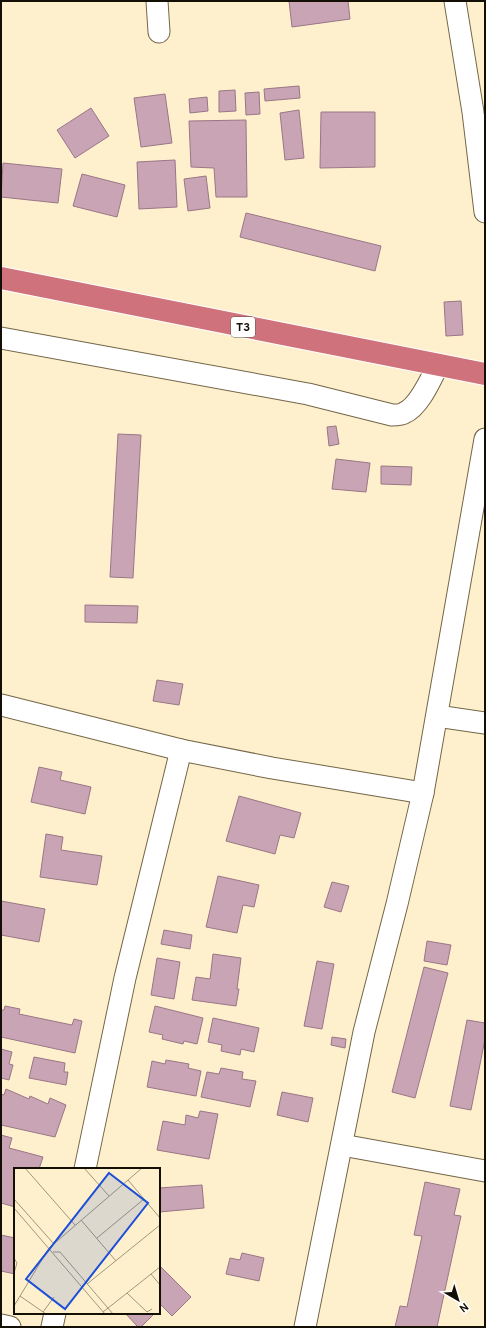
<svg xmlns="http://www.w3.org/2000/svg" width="486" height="1328" font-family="Overpass,sans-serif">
	<rect width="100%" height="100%" fill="#fef0cc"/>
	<g fill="#c9a4b5" stroke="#997686">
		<polygon points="289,1 348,1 350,19 292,27"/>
		<polygon points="299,86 300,98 265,101 264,89"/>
		<polygon points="235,90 236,111 219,112 219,91"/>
		<polygon points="259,92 260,114 246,115 245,93"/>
		<polygon points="165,94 172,143 141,147 134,98"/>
		<polygon points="207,97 208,111 190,113 189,99"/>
		<polygon points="91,108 109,136 75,158 57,130"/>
		<polygon points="299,110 304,158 285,160 280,113"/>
		<polygon points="321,112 375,112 375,167 320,168"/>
		<polygon points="246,120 247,197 216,197 214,168 191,167 189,121"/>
		<polygon points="175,160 177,207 139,209 137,162"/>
		<polygon points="3,163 62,169 58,203 1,197"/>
		<polygon points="82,174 125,185 117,217 73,206"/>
		<polygon points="206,176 210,208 188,211 184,179"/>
		<polygon points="246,213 381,246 375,271 240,237"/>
		<polygon points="461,301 463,335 446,336 444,302"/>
		<polygon points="336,426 339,444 329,446 327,427"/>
		<polygon points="118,434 141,435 133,578 110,577"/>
		<polygon points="336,459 370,463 366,492 332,489"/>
		<polygon points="381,466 412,467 411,485 381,484"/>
		<polygon points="85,605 138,606 137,623 85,622"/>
		<polygon points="157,680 183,684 179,705 153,701"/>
		<polygon points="39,767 62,772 60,780 91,787 85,814 31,802"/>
		<polygon points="239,796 301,813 294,838 280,835 275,854 226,841"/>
		<polygon points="46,834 63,837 61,850 102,856 97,885 40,877"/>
		<polygon points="218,876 259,885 254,907 243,905 237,933 206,927"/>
		<polygon points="332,882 349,886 341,912 324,907"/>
		<polygon points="1,901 45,909 39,942 1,935"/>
		<polygon points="164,930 192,935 190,949 161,944"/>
		<polygon points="427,941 451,945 447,965 424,961"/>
		<polygon points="213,954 241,958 237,989 239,989 236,1006 192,1000 196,977 210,979"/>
		<polygon points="157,958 180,962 174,999 151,995"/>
		<polygon points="317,961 334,964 322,1029 304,1026"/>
		<polygon points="424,967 448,973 415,1098 392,1092"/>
		<polygon points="5,1006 20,1009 19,1014 72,1025 74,1019 82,1021 75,1053 1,1037 1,1010 4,1010"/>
		<polygon points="155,1006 203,1018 197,1044 184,1041 183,1044 162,1039 163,1035 149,1032"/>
		<polygon points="213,1018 259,1028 254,1052 241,1049 240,1055 221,1051 222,1045 208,1042"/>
		<polygon points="467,1020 485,1023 485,1039 471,1110 450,1106"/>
		<polygon points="332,1037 346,1039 345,1048 331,1045"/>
		<polygon points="1,1049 12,1052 9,1064 13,1065 9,1080 1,1078"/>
		<polygon points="34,1057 65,1063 64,1072 68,1072 66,1085 29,1078"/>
		<polygon points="166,1060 189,1064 188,1068 201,1071 196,1096 147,1087 152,1061 165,1064"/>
		<polygon points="221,1068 243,1072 242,1079 256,1081 250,1107 201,1097 207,1072 219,1074"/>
		<polygon points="6,1089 29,1099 30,1096 48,1104 50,1098 66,1105 55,1137 1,1125 1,1094 4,1095"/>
		<polygon points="282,1092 313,1098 308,1122 277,1115"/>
		<polygon points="200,1111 218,1114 209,1159 157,1150 163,1121 185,1125 186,1115 198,1118"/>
		<polygon points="1,1135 12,1138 9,1148 43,1157 39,1169 15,1169 15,1207 1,1203"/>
		<polygon points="425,1182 460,1189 454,1215 461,1216 437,1327 395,1327 400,1306 407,1307 422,1236 414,1235"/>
		<polygon points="202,1185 204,1208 159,1212 159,1188"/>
		<polygon points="1,1235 15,1238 15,1274 1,1271"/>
		<polygon points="242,1253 264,1258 259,1281 226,1274 230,1258 240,1260"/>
		<polygon points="159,1265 191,1297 172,1316 159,1303"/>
		<polygon points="125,1313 155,1313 141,1327 138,1327"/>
	</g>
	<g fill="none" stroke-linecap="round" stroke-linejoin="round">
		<g stroke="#736647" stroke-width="23">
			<g id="minor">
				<polyline points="157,1 159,32"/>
				<polyline points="455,1 473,112 485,212"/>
				<path d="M1,338L308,394L392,415C396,415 401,415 404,413C419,407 431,379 438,365"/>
				<polyline points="1,705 181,750 272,768 423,793"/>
				<polyline points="437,716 485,723"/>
				<polyline points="342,1145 485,1171"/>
				<polyline points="85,1169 125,978 181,750"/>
				<polyline points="1,1325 10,1327"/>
				<polyline points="52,1327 55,1313"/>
				<polyline points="305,1327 364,1032 397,904 423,793 485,439"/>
			</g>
		</g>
		<g stroke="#fff" stroke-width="24">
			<polyline id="highway" points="1,278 485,374"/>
		</g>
		<use href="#minor" stroke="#fff" stroke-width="21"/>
		<use href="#highway" stroke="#d0727b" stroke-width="22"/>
	</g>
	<g text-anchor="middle" stroke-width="3" stroke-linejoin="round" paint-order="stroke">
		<rect fill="#fff" stroke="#5a574f" stroke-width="1" x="231" y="317" width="24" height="20" rx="3"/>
		<g font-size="12" font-weight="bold" fill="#140f04">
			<text x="243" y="331">T3</text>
		</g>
	</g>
	<g transform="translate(14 1168)">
		<rect width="146" height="146" fill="#fef0cc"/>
		<path fill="none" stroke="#a0967c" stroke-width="1" d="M11,0L61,57M70,0L95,28M114,12L146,50M0,31L40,76M0,40L91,146M67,52L102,93M83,70L130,31M39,84H46L99,146M0,90L3,95L0,105M137,106L146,117M73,116L146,57M113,125L133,144L138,141M6,128L32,146M0,138L35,80L128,0M29,144L40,129M89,144L146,99"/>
		<path fill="#1d4ed8" fill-opacity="0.15" stroke="#1d4ed8" stroke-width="2" d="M95,5L134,35L51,141L12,111Z"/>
		<rect width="146" height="146" fill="none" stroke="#140f04" stroke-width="2"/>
	</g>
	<rect width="486" height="1328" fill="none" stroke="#140f04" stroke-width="4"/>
	<g transform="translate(458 1300) rotate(142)" stroke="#ffffff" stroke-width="3" paint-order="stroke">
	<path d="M0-3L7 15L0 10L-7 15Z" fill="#140f04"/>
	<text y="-6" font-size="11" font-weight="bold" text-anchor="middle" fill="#140f04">N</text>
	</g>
</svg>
